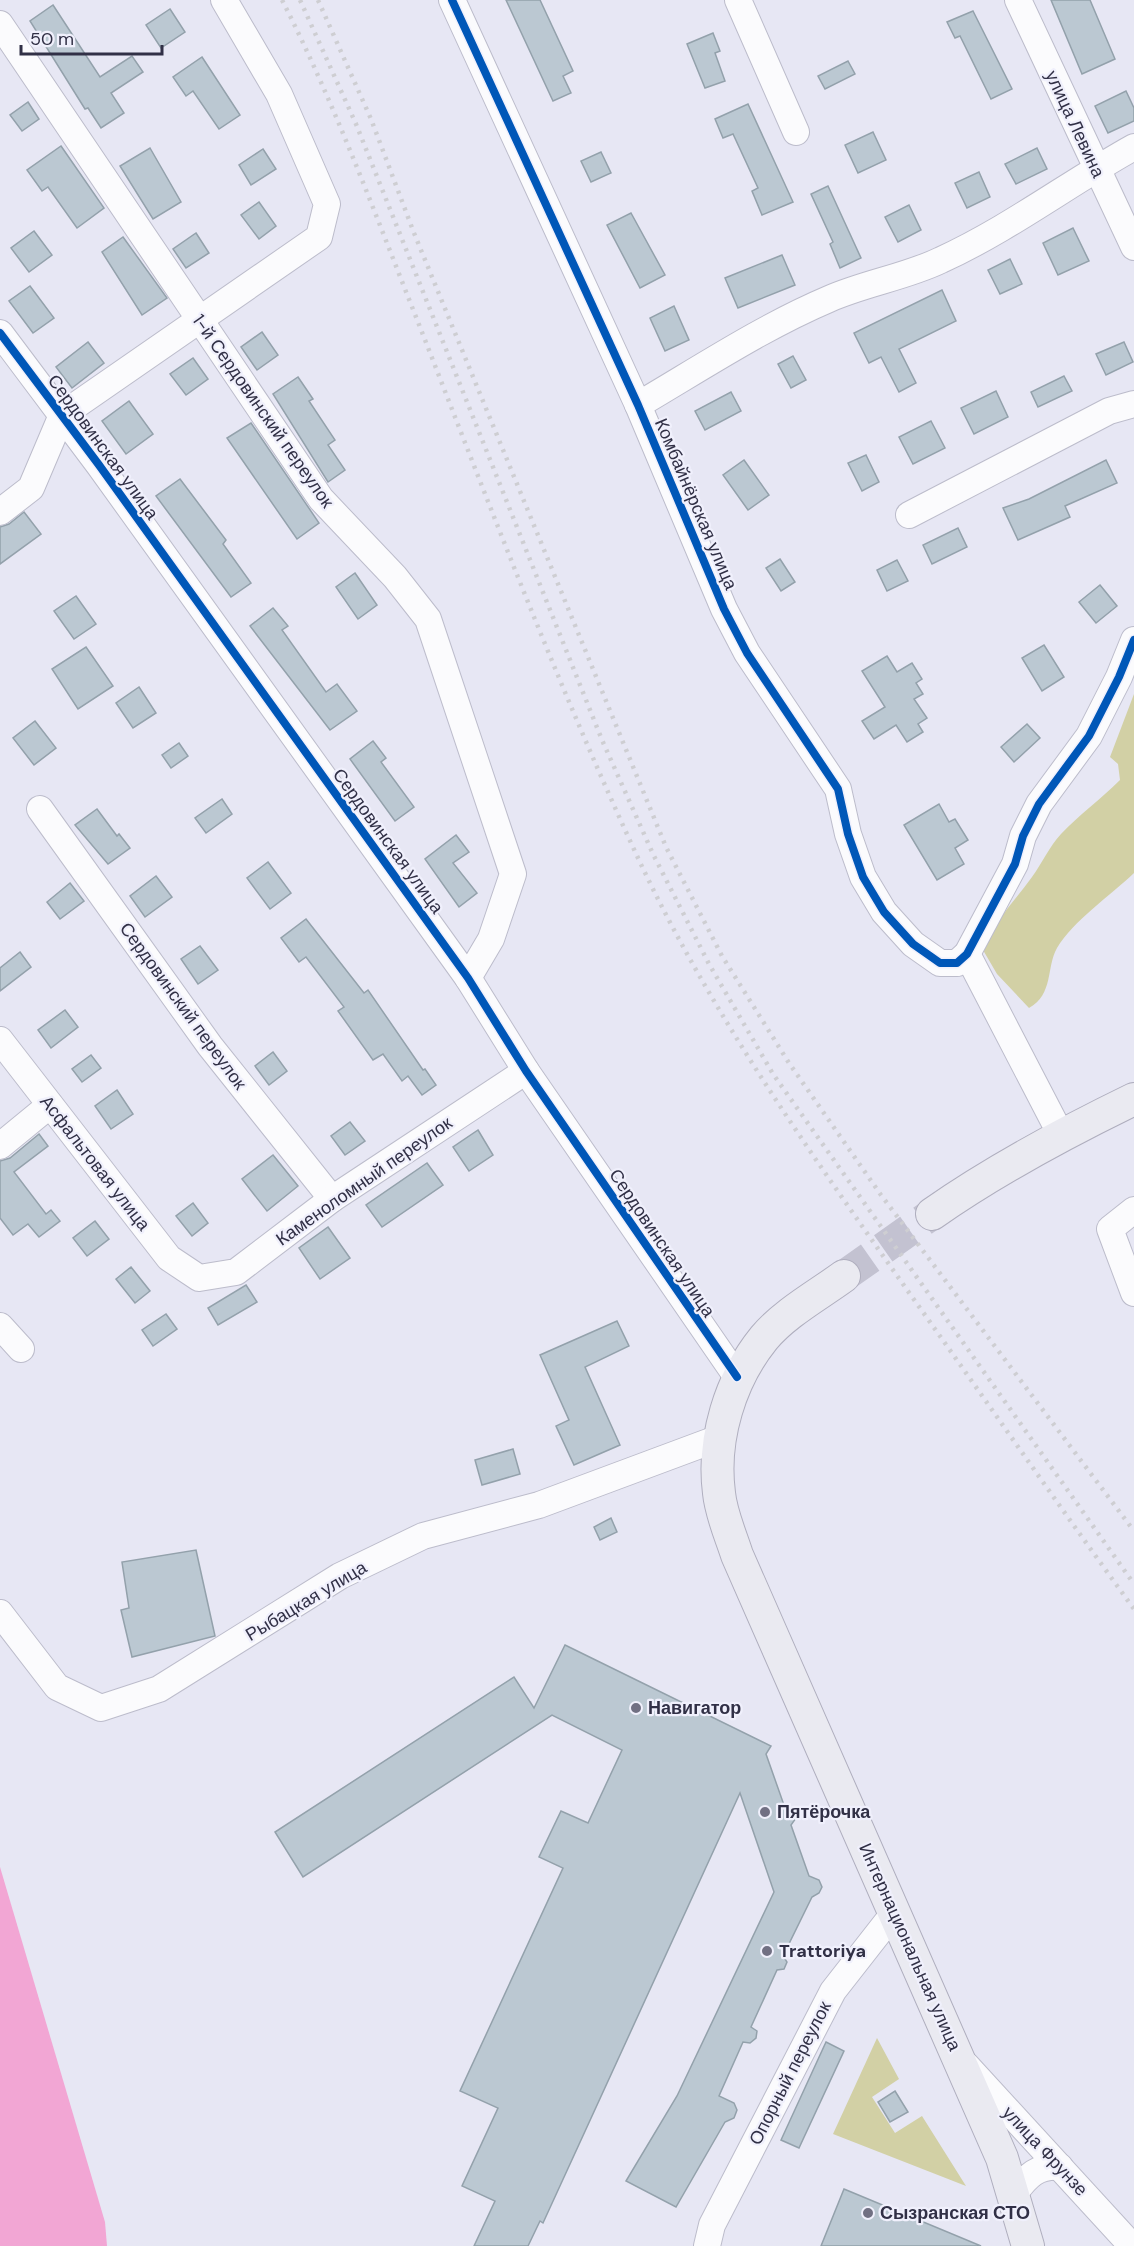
<svg xmlns="http://www.w3.org/2000/svg" width="1134" height="2246" font-family="'DM Sans',sans-serif">
	<rect width="100%" height="100%" fill="#e7e7f4"/>
	<g fill="#d2d0a5">
		<path d="M1134,694V873C1111,895 1073,921 1057,948C1046,967 1054,994 1029,1008L997,974L983,950C994,921 1015,901 1032,877C1042,863 1049,847 1061,834C1079,815 1101,799 1120,780L1118,764L1110,757Z"/>
		<polygon points="877,2038 899,2079 872,2097 895,2133 922,2116 966,2186 833,2134"/>
	</g>
	<polygon fill="#f2a6d4" points="0,1867 105,2222 107,2246 0,2246"/>
	<g fill="#bbc8d2" stroke="#93a1ab" stroke-width="1.5">
		<polygon points="506,0 540,0 573,71 563,76 571,93 553,101"/>
		<polygon points="1051,0 1090,0 1115,59 1082,74"/>
		<polygon points="53,5 100,77 132,56 143,72 111,93 124,113 101,128 88,108 85,109 30,21"/>
		<polygon points="170,9 185,32 161,48 146,25"/>
		<polygon points="973,11 1012,89 991,99 960,36 955,38 947,22"/>
		<polygon points="713,33 720,51 715,53 725,81 705,88 687,44"/>
		<polygon points="202,57 240,115 219,129 193,91 186,96 173,77"/>
		<polygon points="848,61 855,74 825,89 818,76"/>
		<polygon points="1126,91 1134,108 1134,121 1108,133 1095,106"/>
		<polygon points="28,102 39,119 22,131 10,115"/>
		<polygon points="748,104 793,202 762,215 752,191 758,188 733,134 723,138 715,119"/>
		<polygon points="873,132 886,160 858,173 845,145"/>
		<polygon points="61,146 104,208 77,228 48,187 42,191 27,170"/>
		<polygon points="150,148 181,202 153,219 120,166"/>
		<polygon points="1037,148 1047,169 1016,184 1005,164"/>
		<polygon points="263,149 276,169 251,185 239,165"/>
		<polygon points="601,152 611,173 591,182 581,161"/>
		<polygon points="979,172 990,197 967,208 955,183"/>
		<polygon points="828,186 861,258 840,268 830,244 833,242 811,194"/>
		<polygon points="259,202 276,226 259,239 241,215"/>
		<polygon points="909,205 921,230 898,242 885,217"/>
		<polygon points="631,213 665,275 640,288 607,225"/>
		<polygon points="1073,228 1089,261 1058,275 1043,243"/>
		<polygon points="34,231 52,255 29,272 11,248"/>
		<polygon points="196,233 209,253 186,268 173,249"/>
		<polygon points="123,237 167,298 142,315 102,252"/>
		<polygon points="782,255 795,285 738,308 725,278"/>
		<polygon points="1010,259 1022,284 1000,294 988,270"/>
		<polygon points="30,286 54,318 33,333 9,301"/>
		<polygon points="942,290 956,321 899,349 916,383 899,392 881,357 869,363 854,333"/>
		<polygon points="674,306 689,340 665,351 650,318"/>
		<polygon points="262,332 278,355 257,370 241,347"/>
		<polygon points="88,342 104,363 72,388 56,367"/>
		<polygon points="1124,342 1133,362 1106,375 1096,354"/>
		<polygon points="793,356 806,380 791,388 778,364"/>
		<polygon points="193,358 208,379 186,395 170,374"/>
		<polygon points="1064,376 1072,391 1038,407 1031,392"/>
		<polygon points="298,377 313,399 309,401 335,440 328,445 345,470 328,482 273,394"/>
		<polygon points="996,391 1008,417 974,434 961,408"/>
		<polygon points="731,392 741,411 705,430 695,411"/>
		<polygon points="129,401 153,434 126,454 102,421"/>
		<polygon points="931,421 945,448 913,464 899,437"/>
		<polygon points="251,423 319,523 297,539 227,438"/>
		<polygon points="866,455 879,482 862,491 848,463"/>
		<polygon points="744,460 769,495 748,510 723,475"/>
		<polygon points="1106,460 1117,483 1065,506 1070,517 1018,540 1003,508 1029,499"/>
		<polygon points="180,479 226,540 223,544 251,583 231,597 156,496"/>
		<polygon points="24,512 41,534 0,564 0,527 9,524"/>
		<polygon points="958,528 967,547 932,564 923,545"/>
		<polygon points="780,559 795,582 781,591 766,568"/>
		<polygon points="897,560 908,581 887,591 877,570"/>
		<polygon points="355,573 377,605 358,619 336,587"/>
		<polygon points="1100,585 1117,606 1096,623 1079,602"/>
		<polygon points="76,596 96,624 74,639 54,611"/>
		<polygon points="273,608 288,626 282,630 326,692 337,684 357,711 330,730 250,626"/>
		<polygon points="1044,645 1064,677 1042,691 1022,658"/>
		<polygon points="86,647 113,686 78,709 52,669"/>
		<polygon points="887,656 897,672 912,663 922,679 916,683 923,694 914,699 927,718 918,724 923,732 907,742 896,725 874,739 862,721 885,707 862,671"/>
		<polygon points="139,687 156,713 133,728 116,703"/>
		<polygon points="35,721 56,748 34,765 13,738"/>
		<polygon points="1027,724 1040,738 1014,762 1001,747"/>
		<polygon points="373,741 386,758 381,762 414,807 395,821 350,759"/>
		<polygon points="179,743 188,756 171,768 162,755"/>
		<polygon points="222,799 232,814 206,833 195,818"/>
		<polygon points="939,804 949,822 955,819 968,840 955,848 964,864 937,880 904,825"/>
		<polygon points="97,809 117,836 119,834 130,848 108,864 75,825"/>
		<polygon points="456,835 469,852 453,863 477,893 459,907 425,859"/>
		<polygon points="268,862 291,893 270,909 247,878"/>
		<polygon points="156,876 172,897 145,917 130,896"/>
		<polygon points="70,883 84,901 60,919 47,902"/>
		<polygon points="306,919 364,993 368,990 423,1070 425,1069 436,1085 422,1095 408,1076 402,1081 383,1054 373,1060 338,1011 344,1007 306,957 299,962 281,938"/>
		<polygon points="200,946 218,970 198,984 181,959"/>
		<polygon points="20,952 31,967 0,991 0,968"/>
		<polygon points="65,1010 78,1027 51,1048 38,1030"/>
		<polygon points="273,1052 287,1071 269,1085 255,1066"/>
		<polygon points="91,1055 101,1068 82,1082 72,1069"/>
		<polygon points="117,1090 133,1114 111,1129 95,1106"/>
		<polygon points="350,1122 365,1141 345,1155 331,1136"/>
		<polygon points="478,1130 493,1155 469,1171 453,1147"/>
		<polygon points="39,1134 48,1146 14,1172 46,1214 51,1210 60,1221 39,1237 28,1224 13,1235 0,1218 0,1161 10,1158"/>
		<polygon points="273,1155 298,1186 267,1211 242,1179"/>
		<polygon points="427,1163 443,1185 382,1227 366,1205"/>
		<polygon points="193,1203 208,1223 192,1236 176,1216"/>
		<polygon points="95,1221 109,1239 87,1256 73,1238"/>
		<polygon points="328,1227 350,1258 320,1279 299,1248"/>
		<polygon points="131,1267 150,1291 135,1303 116,1279"/>
		<polygon points="246,1285 257,1302 218,1325 208,1308"/>
		<polygon points="166,1314 177,1329 153,1346 142,1330"/>
		<polygon points="617,1321 629,1346 585,1367 620,1445 574,1465 556,1426 569,1420 540,1355"/>
		<polygon points="513,1449 520,1474 482,1485 475,1460"/>
		<polygon points="611,1518 617,1532 600,1540 594,1527"/>
		<polygon points="196,1550 215,1636 132,1657 121,1610 129,1608 122,1562"/>
		<polygon points="565,1645 771,1746 766,1754 785,1808 792,1810 796,1818 791,1825 809,1876 819,1880 822,1887 819,1893 812,1897 783,1956 787,1962 784,1969 777,1970 751,2027 757,2031 756,2038 750,2043 743,2042 719,2096 734,2103 737,2110 734,2118 725,2122 676,2207 626,2181 677,2096 774,1892 740,1793 543,2223 540,2221 528,2246 474,2246 495,2201 462,2186 498,2108 460,2091 563,1868 539,1857 561,1811 588,1823 622,1750 552,1715 303,1877 275,1832 514,1677 534,1708"/>
		<polygon points="826,2042 844,2051 799,2148 781,2140"/>
		<polygon points="895,2091 908,2112 890,2122 878,2102"/>
		<polygon points="844,2189 981,2246 821,2246"/>
	</g>
	<g fill="none" stroke-linecap="round" stroke-linejoin="round">
		<polyline stroke="#c3c2d1" stroke-width="32" stroke-dasharray="32 16" stroke-linecap="butt" points="844,1276 932,1214"/>
		<g stroke="#bcbccb" stroke-width="28">
			<g id="minor">
				<polyline points="452,0 638,405 724,609 747,653 838,789 848,834 863,877 884,912 913,944 940,963 957,963 967,954 1015,864 1023,836 1039,804 1089,736 1119,677 1134,640"/>
				<polyline points="738,0 796,132"/>
				<polyline points="1018,0 1134,247"/>
				<polyline points="0,24 321,499 395,577 428,619 513,874 491,939 468,978"/>
				<polyline points="0,333 99,465 468,978 526,1071 737,1377"/>
				<path d="M638,405C701,368 763,327 829,299C865,283 906,277 941,260C1009,229 1069,183 1134,147"/>
				<polyline points="0,512 31,488 62,415 319,237 327,204 279,94 224,0"/>
				<polyline points="909,515 1109,411 1134,404"/>
				<polyline points="40,809 210,1046 332,1199"/>
				<polyline points="967,954 1061,1135"/>
				<polyline points="0,1040 169,1258 199,1278 236,1272 332,1199 526,1071"/>
				<polyline points="0,1146 50,1105"/>
				<polyline points="1134,1210 1110,1229 1134,1293"/>
				<polyline points="0,1326 21,1349"/>
				<polyline points="0,1613 57,1687 101,1708 159,1689 340,1576 423,1536 539,1505 719,1438"/>
				<polyline points="966,2065 1132,2246"/>
				<path d="M1015,2193C1027,2176 1038,2165 1060,2167"/>
				<polyline points="707,2246 712,2225 833,1991 894,1913"/>
			</g>
		</g>
		<g stroke="#afaebe" stroke-width="34">
			<g id="major">
				<path d="M932,1214C996,1169 1064,1133 1134,1099"/>
				<path d="M844,1276C818,1295 785,1313 764,1338C730,1380 712,1439 719,1493C721,1514 731,1536 737,1555L1002,2158L1028,2246"/>
			</g>
		</g>
		<use href="#minor" stroke="#fbfbfd" stroke-width="26"/>
		<use href="#major" stroke="#eaeaf1" stroke-width="32"/>
		<g stroke="#ceced2" stroke-width="4.5" stroke-dasharray="3 6" stroke-linecap="butt">
			<path d="M282,0C335,104 375,214 418,322C488,501 557,684 638,858C711,1014 811,1154 910,1294C985,1399 1058,1505 1134,1609"/>
			<polyline points="300,0 356,124 602,740 653,854 709,964 773,1074 1134,1584"/>
			<polyline points="318,0 371,119 414,233 666,847 722,956 789,1063 881,1195 1134,1531"/>
		</g>
		<g stroke="#f0f0fc" stroke-width="11">
			<g id="cycleway">
				<polyline points="452,0 638,405 724,609 747,653 838,789 848,834 863,877 884,912 913,944 940,963 957,963 967,954 1015,864 1023,836 1039,804 1089,736 1119,677 1134,640"/>
				<polyline points="0,333 99,465 468,978 526,1071 737,1377"/>
			</g>
		</g>
		<use href="#cycleway" stroke="#0057b8" stroke-width="8"/>
	</g>
	<g fill="#717083" stroke="#f0f0fc" stroke-width="2">
		<circle cx="636" cy="1708" r="6"/>
		<circle cx="765" cy="1812" r="6"/>
		<circle cx="767" cy="1951" r="6"/>
		<circle cx="868" cy="2213" r="6"/>
	</g>
	<g text-anchor="middle" stroke-width="4.5" stroke-linejoin="round" paint-order="stroke">
		<g font-size="18" fill="#313046" stroke="#f0f0fc">
			<text transform="translate(1075 124) rotate(65)" y="6">улица Левина</text>
			<text transform="translate(263 411) rotate(55)" y="6">1-й Сердовинский переулок</text>
			<text transform="translate(103 447) rotate(54)" y="6">Сердовинская улица</text>
			<text transform="translate(696 504) rotate(67)" y="6">Комбайнёрская улица</text>
			<text transform="translate(388 841) rotate(54)" y="6">Сердовинская улица</text>
			<text transform="translate(183 1006) rotate(54)" y="6">Сердовинский переулок</text>
			<text transform="translate(95 1163) rotate(52)" y="6">Асфальтовая улица</text>
			<text transform="translate(364 1181) rotate(-35)" y="6">Каменоломный переулок</text>
			<text transform="translate(662 1243) rotate(56)" y="6">Сердовинская улица</text>
			<text transform="translate(306 1601) rotate(-31)" y="6">Рыбацкая улица</text>
			<text transform="translate(910 1947) rotate(66)" y="6">Интернациональная улица</text>
			<text transform="translate(790 2073) rotate(-63)" y="6">Опорный переулок</text>
			<text transform="translate(1045 2151) rotate(47)" y="6">улица Фрунзе</text>
		</g>
		<g font-size="18" font-weight="bold" fill="#313046" stroke="#f0f0fc" text-anchor="start">
			<text x="648" y="1714">Навигатор</text>
			<text x="777" y="1818">Пятёрочка</text>
			<text x="779" y="1957">Trattoriya</text>
			<text x="880" y="2219">Сызранская СТО</text>
		</g>
	</g>
	<path d="M21 45v9h141v-9" fill="none" stroke="#313046" stroke-width="3"/>
	<text x="30" y="45" font-size="18" fill="#313046" stroke="#f0f0fc" stroke-width="4.5" paint-order="stroke">50 m</text>
</svg>
